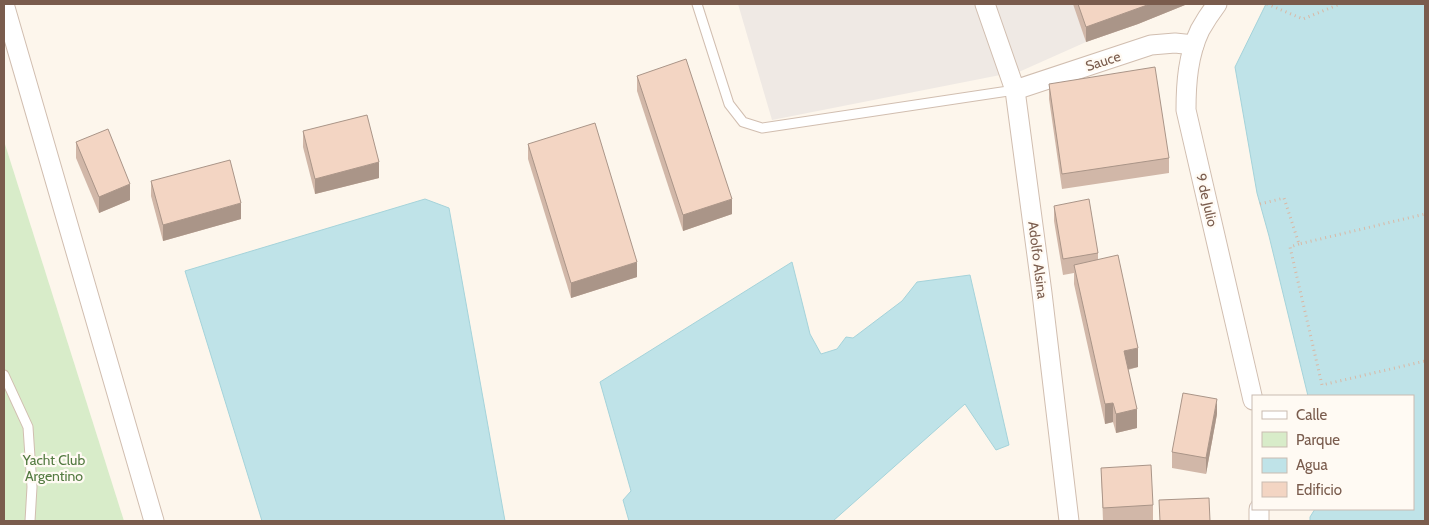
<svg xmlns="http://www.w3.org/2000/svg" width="1429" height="525" font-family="Cabin,sans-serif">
	<rect width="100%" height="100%" fill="#fdf6ec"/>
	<polygon fill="#efe9e4" points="738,4 1185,4 1138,24 1086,42 1021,71 772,120"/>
	<polygon fill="#d8ecc9" points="4,141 124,521 4,521"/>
	<g fill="#bfe3e8" stroke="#a5d3da">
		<polygon points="1266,4 1425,4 1425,521 1310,521 1310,517 1315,509 1413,509 1413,396 1308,396 1269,236 1257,193 1235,67"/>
		<polygon points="425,199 449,208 505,521 262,521 185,271"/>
		<polygon points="792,262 810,334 821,354 837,349 846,337 853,338 902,301 917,282 970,275 1009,445 996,450 965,404 833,521 629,521 623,500 631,491 600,382"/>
	</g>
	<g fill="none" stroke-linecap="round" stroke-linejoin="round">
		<g stroke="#d1beb0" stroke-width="11">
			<g id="lane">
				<polyline points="697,4 729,104 743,122 762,128 1015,90"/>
				<polyline points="4,375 28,427 32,487 30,521"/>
			</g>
		</g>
		<g stroke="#d1beb0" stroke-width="21">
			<g id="street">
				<polyline points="4,4 154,521"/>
				<polyline points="985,4 1015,90 1042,293 1069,521"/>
				<path d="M1217,4C1211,12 1205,21 1200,30C1188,55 1186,83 1186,110L1253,400"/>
				<polyline points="1015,90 1151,45 1175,43 1194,45"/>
				<polyline points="1259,509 1259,521"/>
			</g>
		</g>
		<g stroke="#d9b8a5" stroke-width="3" stroke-dasharray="1 4" stroke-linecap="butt">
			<polyline points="1267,4 1303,19 1340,4"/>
			<polyline points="1260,204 1284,198 1299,244 1425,214"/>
			<polyline points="1299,244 1290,247 1322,385 1425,361"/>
		</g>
		<use href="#lane" stroke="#fff" stroke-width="9"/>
		<use href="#street" stroke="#fff" stroke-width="19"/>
	</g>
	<g fill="#d1b7a8">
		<polygon points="1073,4 1185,4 1185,5 1138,24 1086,42"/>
		<polygon points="637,76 732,214 683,231 637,91"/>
		<polygon points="1049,84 1169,158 1169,173 1062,189 1049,99"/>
		<polygon points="303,131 379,178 315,194 303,147"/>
		<polygon points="76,142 130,200 99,213 76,158"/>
		<polygon points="528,144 637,277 571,298 528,159"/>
		<polygon points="151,181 241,219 163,241 151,196"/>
		<polygon points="1054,206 1098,253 1098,260 1138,367 1128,370 1137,428 1116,433 1113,422 1105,424 1074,284 1074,273 1063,275 1054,221"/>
		<polygon points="1217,414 1206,474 1172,468 1172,452"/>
		<polygon points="1101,468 1153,505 1153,520 1134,521 1103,521"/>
	</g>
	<g fill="#aa9588">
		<polygon points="1150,4 1185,4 1185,5 1138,24 1086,42 1086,27"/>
		<polygon points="379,162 379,178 315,194 315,179"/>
		<polygon points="130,184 130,200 99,213 99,197"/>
		<polygon points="732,199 732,214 683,231 683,215"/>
		<polygon points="241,203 241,219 163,241 163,225"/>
		<polygon points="637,262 637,277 571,298 571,283"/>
		<polygon points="1138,348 1138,367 1124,370 1124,351"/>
		<polygon points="1217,399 1217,414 1206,474 1206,458"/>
		<polygon points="1113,403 1113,422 1105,424 1105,404"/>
		<polygon points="1137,409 1137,428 1116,433 1116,414"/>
	</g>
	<g fill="#f3d5c3" stroke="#aa9588">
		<polygon points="1078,4 1150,4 1086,27"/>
		<polygon points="686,59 732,199 683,215 637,76"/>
		<polygon points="1155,67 1169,158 1062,174 1049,84"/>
		<polygon points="367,115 379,162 315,179 303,131"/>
		<polygon points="595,123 637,262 571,283 528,144"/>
		<polygon points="108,129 130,184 99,197 76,142"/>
		<polygon points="230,160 241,203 163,225 151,181"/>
		<polygon points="1089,199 1098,253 1063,259 1054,206"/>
		<polygon points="1118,255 1138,348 1124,351 1137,409 1116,414 1113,403 1105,404 1074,265"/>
		<polygon points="1183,393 1217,399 1206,458 1172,452"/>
		<polygon points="1151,465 1153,505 1103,508 1101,468"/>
		<polygon points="1209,498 1210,521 1160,521 1159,500"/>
	</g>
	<g text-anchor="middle" stroke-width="4.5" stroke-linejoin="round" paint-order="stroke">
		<g font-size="14" fill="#7a5c4d" stroke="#fffaf3">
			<text transform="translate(1103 61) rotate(-18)" y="5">Sauce</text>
			<text transform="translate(1207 200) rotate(77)" y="5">9 de Julio</text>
			<text transform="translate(1038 260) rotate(83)" y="5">Adolfo Alsina</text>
		</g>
		<g font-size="14" fill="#537a41" stroke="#fffaf3">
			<text x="54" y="465">Yacht Club<tspan x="54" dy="16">Argentino</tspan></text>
		</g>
	</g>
	<rect width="1429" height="525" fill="none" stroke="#7a5c4d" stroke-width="10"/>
	<rect x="1252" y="395" width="162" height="115" fill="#fffaf3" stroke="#cabbb1"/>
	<rect x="1262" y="411" width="25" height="8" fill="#ffffff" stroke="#cabbb1"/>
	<text x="1296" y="420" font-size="15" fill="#7a5c4d">Calle</text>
	<rect x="1262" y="432" width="25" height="15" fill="#d8ecc9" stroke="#cabbb1"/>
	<text x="1296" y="445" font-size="15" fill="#7a5c4d">Parque</text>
	<rect x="1262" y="458" width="25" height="15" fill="#bfe3e8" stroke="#cabbb1"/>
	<text x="1296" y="470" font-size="15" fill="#7a5c4d">Agua</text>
	<rect x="1262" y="482" width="25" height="15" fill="#f3d5c3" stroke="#cabbb1"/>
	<text x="1296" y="495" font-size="15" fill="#7a5c4d">Edificio</text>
</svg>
